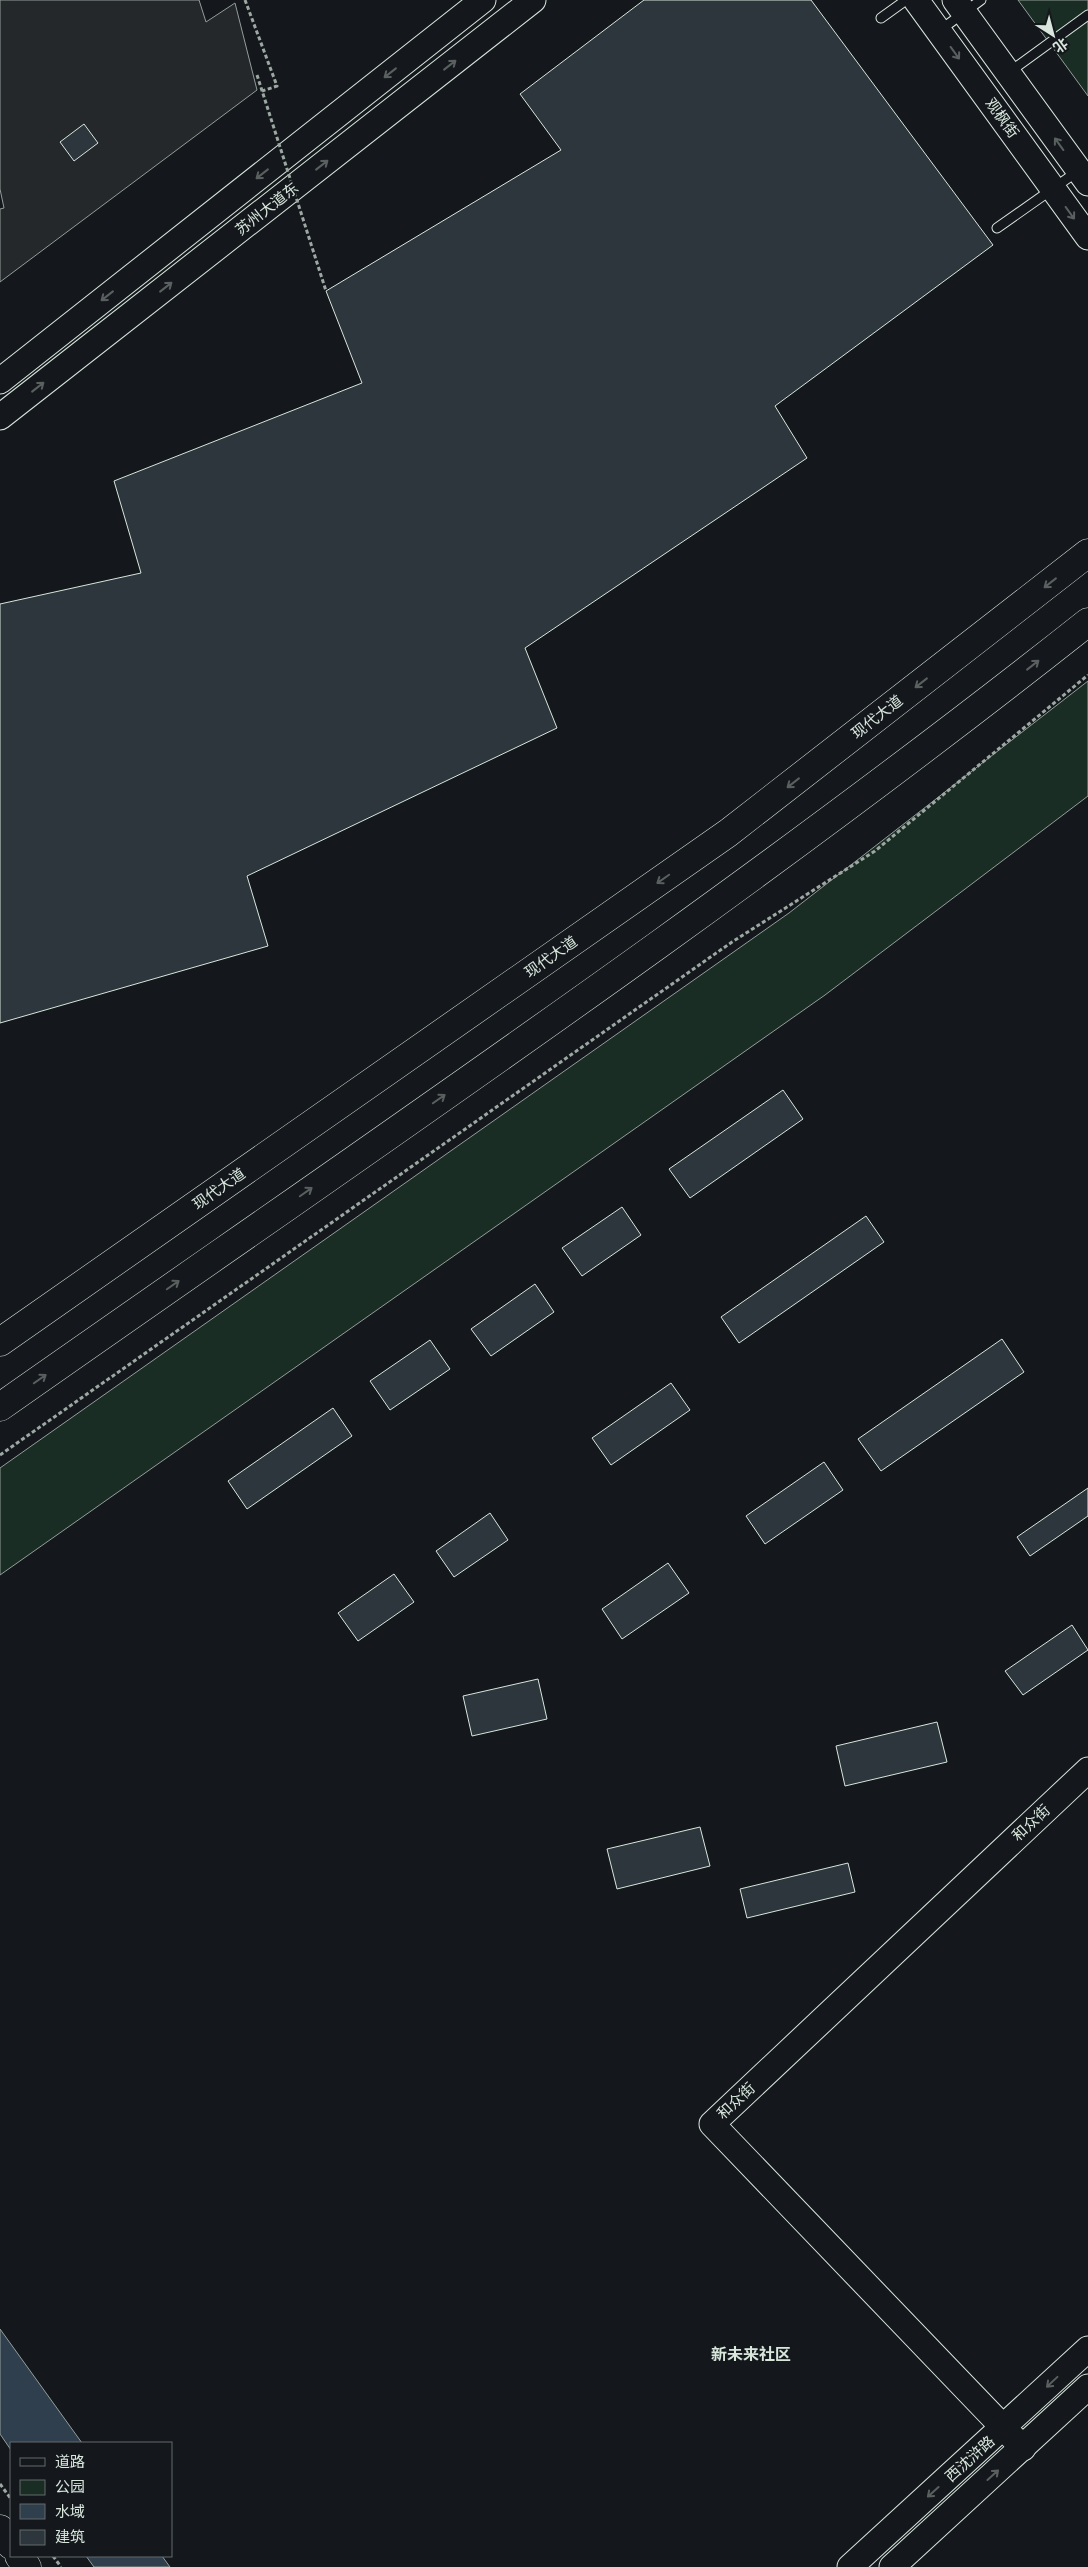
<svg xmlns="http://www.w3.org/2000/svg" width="1088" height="2567" font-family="Arial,'Noto Sans SC',sans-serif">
	<rect width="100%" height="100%" fill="#14181c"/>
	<g fill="#1a2d24" stroke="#939e99">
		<polygon points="1018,0 1088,0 1088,96"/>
		<polygon points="1088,681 1088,796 825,995 0,1575 0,1468 789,913"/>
	</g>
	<polygon fill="#24282b" stroke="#939e99" points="0,0 199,0 206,22 235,3 257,90 0,282 0,209 4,208 0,189"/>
	<g fill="#2f3f4d" stroke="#939e99">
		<polygon points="0,2329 82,2443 11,2443 11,2450 0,2434"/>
		<polygon points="86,2556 162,2556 170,2567 94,2567"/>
	</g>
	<g fill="#2c363c" stroke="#d8e6dc">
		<polygon points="644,0 811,0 993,245 775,406 807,458 525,648 557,728 247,876 268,946 0,1023 0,604 141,573 114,481 362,383 326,291 561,150 520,94"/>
		<polygon points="84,124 98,143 74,161 60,142"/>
		<polygon points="783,1090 803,1119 690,1198 669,1169"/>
		<polygon points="622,1207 641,1235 582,1276 562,1248"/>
		<polygon points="866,1216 884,1242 739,1343 721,1317"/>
		<polygon points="535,1284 554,1312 491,1356 471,1329"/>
		<polygon points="1002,1339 1024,1372 881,1471 858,1439"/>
		<polygon points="430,1340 450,1369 390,1410 370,1381"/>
		<polygon points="671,1383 690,1410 611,1465 592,1438"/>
		<polygon points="333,1408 352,1436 247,1509 228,1481"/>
		<polygon points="824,1462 843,1490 765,1544 746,1516"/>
		<polygon points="1088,1488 1088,1516 1030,1556 1017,1537"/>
		<polygon points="490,1513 508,1540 454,1577 436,1551"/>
		<polygon points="668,1563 689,1593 622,1639 602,1609"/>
		<polygon points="394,1574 414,1602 358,1641 338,1613"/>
		<polygon points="1072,1625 1088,1650 1023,1695 1005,1671"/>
		<polygon points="538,1679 547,1719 472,1736 463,1696"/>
		<polygon points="937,1722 947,1762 845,1786 836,1746"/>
		<polygon points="700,1827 710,1866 617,1889 607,1849"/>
		<polygon points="848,1863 855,1892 747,1918 740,1889"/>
	</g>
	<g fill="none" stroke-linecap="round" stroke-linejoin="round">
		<g stroke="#d8e6dc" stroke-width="11">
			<g id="lane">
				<polyline points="881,18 906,0"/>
				<polyline points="939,31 981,0"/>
				<polyline points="1008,73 1088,15"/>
				<polyline points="997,228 1078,171"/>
			</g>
		</g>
		<g stroke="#d8e6dc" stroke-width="27">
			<g id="secondary">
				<polyline points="916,0 1088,237"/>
				<polyline points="955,0 1088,183"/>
				<polyline points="0,381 483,0"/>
				<polyline points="0,417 533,0"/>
				<polyline points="1023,2448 712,2124 1088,1770"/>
				<polyline points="850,2567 1088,2349"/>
				<polyline points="892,2567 1088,2387"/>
			</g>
		</g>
		<g stroke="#d8e6dc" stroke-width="29">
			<g id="primary">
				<polyline points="0,1342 728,833 1088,553"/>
				<path d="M0,1407C366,1150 737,900 1088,622"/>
				<polyline points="0,2529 11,2545"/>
				<polyline points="19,2556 27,2567"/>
			</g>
		</g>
		<g stroke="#9da8a2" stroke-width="3" stroke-dasharray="4 2.5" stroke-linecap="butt">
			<polyline points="245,0 277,86 262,91"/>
			<polyline points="0,1455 732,942 875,851 1088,675"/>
			<polyline points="0,2484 11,2499"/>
			<polyline points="53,2556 61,2567"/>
		</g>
		<use href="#lane" stroke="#14181c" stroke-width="9"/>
		<use href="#secondary" stroke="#14181c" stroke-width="25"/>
		<use href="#primary" stroke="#14181c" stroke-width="28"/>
		<polyline stroke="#9da8a2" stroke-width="3" stroke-dasharray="4 2.5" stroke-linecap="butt" points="257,75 326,291"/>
	</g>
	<defs><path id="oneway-shaft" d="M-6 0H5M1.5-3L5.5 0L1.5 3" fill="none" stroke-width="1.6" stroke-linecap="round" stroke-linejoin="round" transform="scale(1.25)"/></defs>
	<g stroke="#59605f">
		<use href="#oneway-shaft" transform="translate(955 53) rotate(54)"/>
		<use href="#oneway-shaft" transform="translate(450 65) rotate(-38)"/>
		<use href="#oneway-shaft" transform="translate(390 73) rotate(142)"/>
		<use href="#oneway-shaft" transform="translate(1059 144) rotate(-126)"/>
		<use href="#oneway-shaft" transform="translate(322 165) rotate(-38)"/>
		<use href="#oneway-shaft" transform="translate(262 174) rotate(142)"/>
		<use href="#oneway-shaft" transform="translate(1070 213) rotate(54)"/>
		<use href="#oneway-shaft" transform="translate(166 287) rotate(-38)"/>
		<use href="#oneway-shaft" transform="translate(107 296) rotate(142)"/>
		<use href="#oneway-shaft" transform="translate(38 387) rotate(-38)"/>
		<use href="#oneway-shaft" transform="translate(1050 583) rotate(142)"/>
		<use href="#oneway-shaft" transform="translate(1033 665) rotate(-38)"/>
		<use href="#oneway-shaft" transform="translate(921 683) rotate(142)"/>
		<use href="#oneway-shaft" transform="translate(793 783) rotate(142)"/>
		<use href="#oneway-shaft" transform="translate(663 879) rotate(145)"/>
		<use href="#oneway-shaft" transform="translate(439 1099) rotate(-35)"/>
		<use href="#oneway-shaft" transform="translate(306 1192) rotate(-35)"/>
		<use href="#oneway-shaft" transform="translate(173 1285) rotate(-35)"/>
		<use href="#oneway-shaft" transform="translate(40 1379) rotate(-35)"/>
		<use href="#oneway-shaft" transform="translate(1052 2382) rotate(137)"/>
		<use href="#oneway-shaft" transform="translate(993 2475) rotate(-42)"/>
		<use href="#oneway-shaft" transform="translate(933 2492) rotate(138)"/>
	</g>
	<g text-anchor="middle" stroke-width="4" stroke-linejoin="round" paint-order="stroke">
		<g font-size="15" fill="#d8e6dc" stroke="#14181c">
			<text transform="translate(1002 118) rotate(54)" y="5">观枫街</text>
			<text transform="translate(267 209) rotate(-38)" y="5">苏州大道东</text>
			<text transform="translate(877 717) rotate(-38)" y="5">现代大道</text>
			<text transform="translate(551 957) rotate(-35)" y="5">现代大道</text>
			<text transform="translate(219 1189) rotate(-35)" y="5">现代大道</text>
			<text transform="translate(1031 1823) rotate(-43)" y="5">和众街</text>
			<text transform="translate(736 2101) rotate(-43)" y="5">和众街</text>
			<text transform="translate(970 2459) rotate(-42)" y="5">西沈浒路</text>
		</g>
		<g font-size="16" font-weight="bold" fill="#d8e6dc" stroke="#14181c">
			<text x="751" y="2360">新未来社区</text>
		</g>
	</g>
	<rect x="10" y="2442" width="162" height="115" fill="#14181c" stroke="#626a69"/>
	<rect x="20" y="2458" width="25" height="8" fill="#14181c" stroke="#626a69"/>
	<text x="55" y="2467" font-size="15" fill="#d8e6dc">道路</text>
	<rect x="20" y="2480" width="25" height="15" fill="#1a2d24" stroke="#626a69"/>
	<text x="55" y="2492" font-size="15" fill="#d8e6dc">公园</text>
	<rect x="20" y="2504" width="25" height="15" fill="#2f3f4d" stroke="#626a69"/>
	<text x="55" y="2517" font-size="15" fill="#d8e6dc">水域</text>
	<rect x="20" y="2530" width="25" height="15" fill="#2c363c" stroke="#626a69"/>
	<text x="55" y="2542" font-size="15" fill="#d8e6dc">建筑</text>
	<g transform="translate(1053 35) rotate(144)" stroke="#14181c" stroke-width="4" paint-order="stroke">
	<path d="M0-4L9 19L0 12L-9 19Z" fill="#d8e6dc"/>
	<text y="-8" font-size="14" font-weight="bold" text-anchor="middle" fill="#d8e6dc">北</text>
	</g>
</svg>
